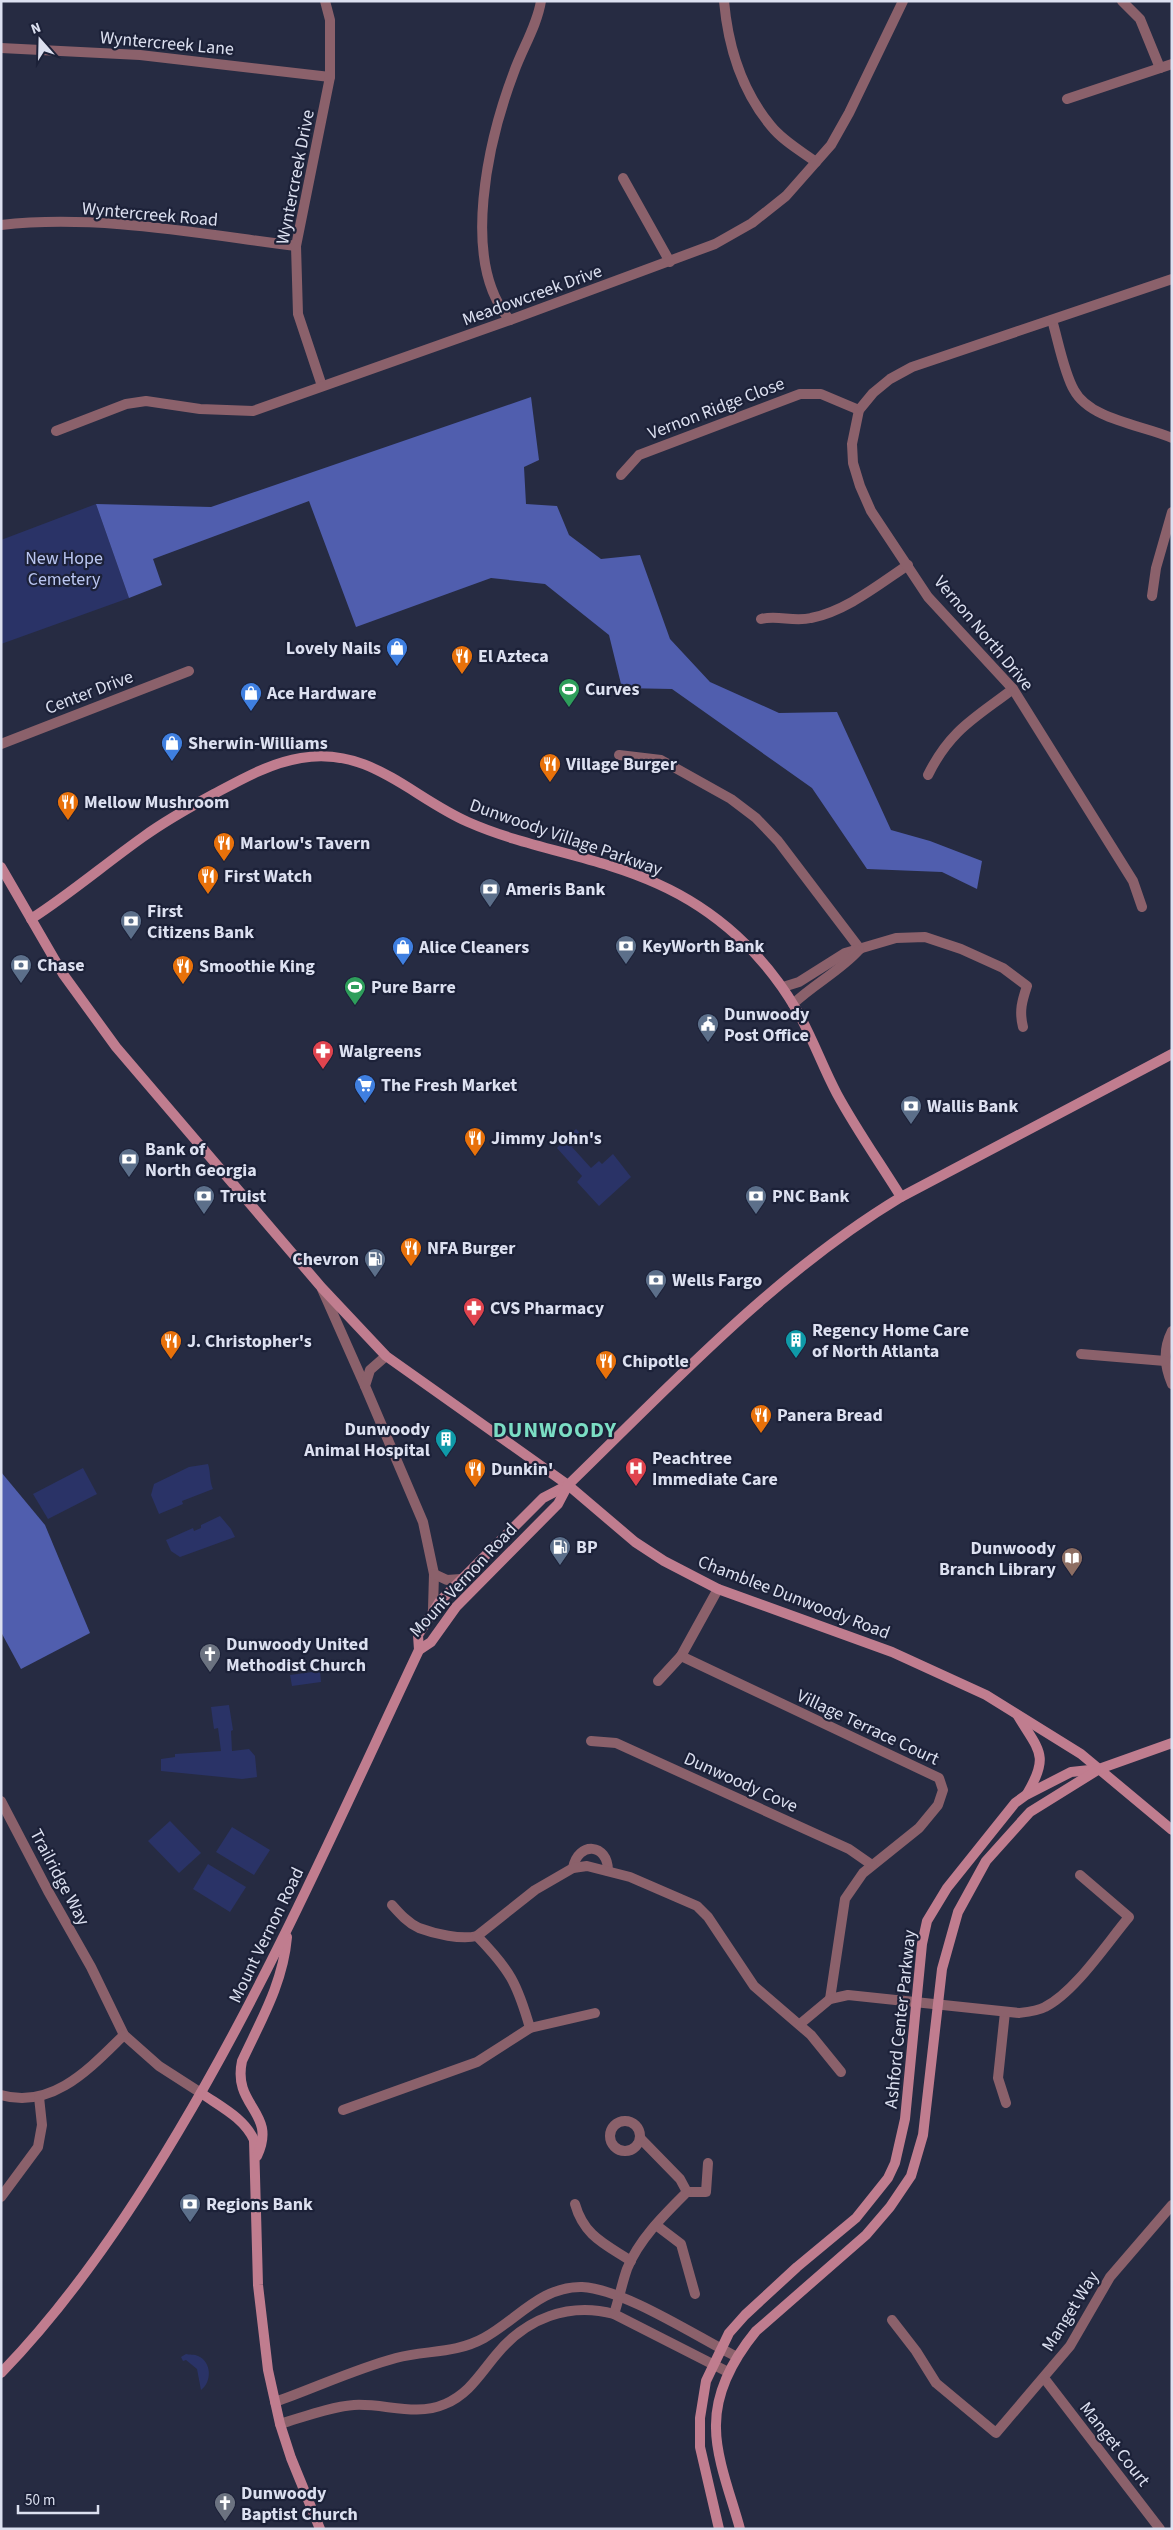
<svg xmlns="http://www.w3.org/2000/svg" width="1173" height="2530" font-family="'Source Sans 3',sans-serif">
	<rect width="100%" height="100%" fill="#262b42"/>
	<g fill="#2a3367">
		<polygon points="96,504 129,598 1,644 1,540"/>
		<polygon points="576,1129 583,1136 572,1147 591,1168 599,1161 602,1164 613,1154 631,1177 599,1206 577,1182 582,1176 557,1148"/>
		<path d="M208,1464C211,1473 209,1480 213,1489L182,1501L183,1504L159,1514L151,1495L154,1484L189,1467Z"/>
		<polygon points="83,1468 97,1494 48,1519 33,1494"/>
		<polygon points="220,1516 231,1529 235,1537 180,1557 171,1551 166,1540 193,1528 194,1531 201,1528 201,1525"/>
		<polygon points="320,1671 321,1682 292,1686 290,1675"/>
		<polygon points="229,1705 233,1730 231,1731 232,1751 249,1749 255,1756 257,1777 242,1779 161,1771 161,1759 175,1757 175,1754 221,1751 218,1728 214,1729 211,1707"/>
		<polygon points="170,1821 201,1853 179,1873 148,1841"/>
		<polygon points="232,1827 270,1850 254,1875 216,1852"/>
		<polygon points="208,1864 246,1887 230,1912 193,1889"/>
		<path d="M186,2354C189,2355 195,2354 198,2356C212,2362 212,2382 201,2390L197,2369L186,2360L183,2361L181,2357Z"/>
	</g>
	<g fill="#505eae">
		<polygon points="531,397 539,460 524,467 526,504 557,506 569,535 601,559 640,555 670,639 710,682 779,713 837,712 891,830 930,841 982,861 977,889 942,872 867,869 812,788 672,689 622,688 609,635 545,584 491,578 356,627 309,501 153,559 162,585 129,598 96,504 211,507"/>
		<polygon points="1,1472 45,1525 90,1633 21,1669 1,1632"/>
	</g>
	<g fill="none" stroke-linecap="round" stroke-linejoin="round">
		<g stroke="#8b616b" stroke-width="10">
			<path d="M724,1C728,46 742,91 771,126C783,141 801,151 816,162"/>
			<polyline points="1122,1 1140,19 1160,68"/>
			<polyline points="1,48 140,55 330,77"/>
			<polyline points="1067,99 1172,64"/>
			<polyline points="623,178 670,262"/>
			<path d="M1,225C98,214 200,234 296,246"/>
			<path d="M510,320C459,262 489,138 514,72C522,49 537,26 541,1"/>
			<path d="M1052,320C1058,340 1064,373 1074,390C1090,420 1143,425 1172,438"/>
			<polyline points="322,386 298,314 296,246 330,77 330,20 325,1"/>
			<polyline points="56,431 126,404 146,401 200,409 253,411 510,320 715,244 752,223 786,196 831,145 849,113 903,1"/>
			<polyline points="621,475 639,455 800,394 821,394 859,410"/>
			<polyline points="1152,596 1156,568 1172,512"/>
			<path d="M761,619C777,615 794,622 811,618C846,611 878,585 908,565"/>
			<polyline points="1,744 189,671"/>
			<polyline points="619,755 661,760 731,799 756,818 778,841 860,949"/>
			<path d="M928,775C950,730 975,718 1013,689"/>
			<polyline points="1142,907 1133,881 1013,689 928,597 871,511 860,486 853,463 852,444 859,410 873,393 890,379 912,367 1172,279"/>
			<path d="M783,987L799,982L845,953L896,938L925,937L961,949L1003,968L1027,986C1022,1001 1019,1011 1023,1027"/>
			<path d="M793,1004C814,984 840,971 859,950"/>
			<polyline points="322,1289 365,1386"/>
			<path d="M1172,1331C1163,1349 1164,1365 1172,1384"/>
			<polyline points="1081,1354 1165,1361"/>
			<polyline points="386,1356 370,1370 365,1386 423,1522 434,1574 433,1609"/>
			<polyline points="434,1574 447,1580 461,1579"/>
			<polyline points="681,1656 939,1778 943,1790 938,1805 919,1828 863,1873 845,1899 830,1999"/>
			<polyline points="658,1681 681,1656 718,1589"/>
			<polyline points="591,1741 616,1743 849,1849 872,1865"/>
			<polyline points="1,1801 48,1891 91,1967 124,2035 159,2066 201,2093"/>
			<path d="M573,1868C578,1841 608,1843 608,1871"/>
			<path d="M392,1905C400,1914 408,1923 419,1928C435,1934 461,1940 477,1936L535,1890L573,1868L587,1866L630,1877L697,1906L708,1917L754,1986L811,2035L841,2072"/>
			<path d="M477,1936C510,1970 517,1983 530,2028"/>
			<polyline points="1005,2012 998,2078 1006,2103"/>
			<path d="M800,2024L830,1999L848,1995L1019,2013C1028,2012 1038,2011 1045,2007C1075,1992 1107,1943 1129,1917L1080,1875"/>
			<path d="M1,2095C53,2110 91,2067 124,2035"/>
			<polyline points="343,2110 477,2062 530,2028 595,2013"/>
			<circle cx="625" cy="2136" r="15"/>
			<polyline points="640,2138 680,2179 687,2192"/>
			<polyline points="687,2192 706,2192 708,2163"/>
			<polyline points="1,2197 38,2147 42,2125 39,2097"/>
			<path d="M575,2204C584,2236 605,2244 631,2261"/>
			<polyline points="656,2225 681,2244 695,2294"/>
			<path d="M614,2314C619,2299 622,2283 627,2269C639,2239 665,2214 687,2192"/>
			<polyline points="892,2320 916,2351 936,2383 996,2433 1070,2346 1110,2277 1172,2205"/>
			<polyline points="1044,2378 1160,2529"/>
			<path d="M275,2402C315,2388 355,2369 396,2358C426,2350 455,2354 484,2338C517,2320 541,2286 582,2287C624,2289 697,2337 737,2357"/>
			<path d="M280,2424C304,2417 329,2407 354,2405C384,2403 416,2417 445,2404C469,2394 480,2374 496,2355C526,2318 569,2302 614,2314L728,2372"/>
		</g>
		<g stroke="#c07d8f" stroke-width="10">
			<polyline points="1,867 63,974 116,1047 322,1288 386,1356 568,1485 635,1542 664,1561 718,1589 892,1652 986,1695 1081,1754 1172,1830"/>
			<path d="M31,919C70,894 105,864 143,837C165,821 190,807 214,794C242,779 270,763 301,758C370,746 411,797 468,822C529,849 598,856 658,884C716,910 764,954 796,1009C812,1036 822,1066 837,1094C856,1129 880,1163 901,1197"/>
			<polyline points="419,1650 418,1635 440,1601 543,1498 568,1485"/>
			<path d="M1018,1716C1039,1751 1050,1755 1027,1794"/>
			<path d="M201,2093C221,2107 244,2118 254,2140L258,2285L268,2370L280,2424L291,2458L320,2529"/>
			<path d="M257,2156C278,2112 232,2107 242,2061C261,2020 283,1983 287,1937"/>
			<path d="M1,2373C70,2302 127,2218 178,2132C270,1978 342,1813 419,1650L431,1642L456,1607L558,1504L568,1485C673,1383 775,1273 901,1197L1172,1054"/>
			<polyline points="719,2529 700,2447 700,2418 706,2381 729,2333 745,2315 797,2267 856,2218 888,2178 895,2163 905,2119 922,1944 927,1921 947,1888 1015,1803 1026,1795 1071,1772 1099,1769 1172,1743"/>
			<path d="M740,2529C732,2499 716,2459 716,2428C715,2391 734,2358 756,2331L866,2235L890,2207L911,2176L923,2135L942,1969L958,1912L986,1861L1030,1812L1096,1771"/>
		</g>
	</g>
	<defs>
		<g id="shop-pin" transform="scale(1.125)"><path d="M0 17L-7.5 6A9.5 9.5 0 1 1 7.5 6Z" fill="#3f7fe0" stroke="#1c2138"/><path d="M-5-2.5h2.3a2.7 3.5 0 0 1 5.4 0H5L5.5 6h-11ZM-1.5-2.5h3a1.5 2.3 0 0 0-3 0Z" fill="#fff"/></g>
		<g id="restaurant-pin" transform="scale(1.125)"><path d="M0 17L-7.5 6A9.5 9.5 0 1 1 7.5 6Z" fill="#e8710a" stroke="#1c2138"/><path d="M-5-6h1v4h1v-4h1v4h1v-4h1v5L-1.5 .5V6h-2V.5L-5-1ZM5-6V6H3V1.5H1.5Q1.5-4 5-6Z" fill="#fff"/></g>
		<g id="stadium-pin" transform="scale(1.125)"><path d="M0 17L-7.5 6A9.5 9.5 0 1 1 7.5 6Z" fill="#2e9e5b" stroke="#1c2138"/><path d="M0-5a6.5 5 0 1 0 0 10a6.5 5 0 1 0 0-10ZM-3.5-1.8h7v3.6h-7Z" fill="#fff"/></g>
		<g id="bank-pin" transform="scale(1.125)"><path d="M0 17L-7.5 6A9.5 9.5 0 1 1 7.5 6Z" fill="#5c6f8a" stroke="#1c2138"/><path d="M-6-4H6V4H-6ZM0-2.3a2.3 2.3 0 1 0 0 4.6a2.3 2.3 0 1 0 0-4.6Z" fill="#fff"/></g>
		<g id="civic-pin" transform="scale(1.125)"><path d="M0 17L-7.5 6A9.5 9.5 0 1 1 7.5 6Z" fill="#5c6f8a" stroke="#1c2138"/><path d="M-.6-6.5H3V-4.5H.6V-3L4-1V1h2V6H-6V1h2V-1L-.6-3ZM-1.2 2.5V6h2.4V2.5Z" fill="#fff"/></g>
		<g id="pharmacy-pin" transform="scale(1.125)"><path d="M0 17L-7.5 6A9.5 9.5 0 1 1 7.5 6Z" fill="#e0444e" stroke="#1c2138"/><path d="M-2-6h4v4h4v4h-4v4h-4v-4h-4v-4h4Z" fill="#fff"/></g>
		<g id="supermarket-pin" transform="scale(1.125)"><path d="M0 17L-7.5 6A9.5 9.5 0 1 1 7.5 6Z" fill="#3f7fe0" stroke="#1c2138"/><path d="M-6-5.5h2.5l.6 2H6L4.5 2H-2.5L-4.4-4H-6ZM-1.5 3.2a1.3 1.3 0 1 0 .1 0ZM3 3.2a1.3 1.3 0 1 0 .1 0Z" fill="#fff"/></g>
		<g id="fuel-pin" transform="scale(1.125)"><path d="M0 17L-7.5 6A9.5 9.5 0 1 1 7.5 6Z" fill="#5c6f8a" stroke="#1c2138"/><path d="M-5.5-6h7V0h2V4h1.3V-2.5L3-4.5l.8-.8L6-3V5H2.5V1h-1V6h-7ZM-4.2-4.7v3.2H.2V-4.7Z" fill="#fff"/></g>
		<g id="building-pin" transform="scale(1.125)"><path d="M0 17L-7.5 6A9.5 9.5 0 1 1 7.5 6Z" fill="#0f9aa8" stroke="#1c2138"/><path d="M-4-6H4V6H1V3H-1V6H-4ZM-2.5-4.3h1.7v1.8h-1.7ZM.8-4.3h1.7v1.8H.8ZM-2.5-1h1.7V.8h-1.7ZM.8-1h1.7V.8H.8Z" fill="#fff"/></g>
		<g id="hospital-pin" transform="scale(1.125)"><path d="M0 17L-7.5 6A9.5 9.5 0 1 1 7.5 6Z" fill="#e0444e" stroke="#1c2138"/><path d="M-5-5h3v3.5h4V-5h3V5h-3V1.5h-4V5h-3Z" fill="#fff"/></g>
		<g id="library-pin" transform="scale(1.125)"><path d="M0 17L-7.5 6A9.5 9.5 0 1 1 7.5 6Z" fill="#8d6e63" stroke="#1c2138"/><path d="M-6-4Q-3-5.5-.7-3.5V5Q-3 3-6 4ZM6-4Q3-5.5 .7-3.5V5Q3 3 6 4Z" fill="#fff"/></g>
		<g id="church-pin" transform="scale(1.125)"><path d="M0 17L-7.5 6A9.5 9.5 0 1 1 7.5 6Z" fill="#6b7280" stroke="#1c2138"/><path d="M-1.2-6h2.4v3.5h3.3v2.4h-3.3V6h-2.4V-.1h-3.3v-2.4h3.3Z" fill="#fff"/></g>
	</defs>
	<g fill-rule="evenodd">
		<use href="#shop-pin" x="397" y="648"/>
		<use href="#restaurant-pin" x="462" y="656"/>
		<use href="#stadium-pin" x="569" y="689"/>
		<use href="#shop-pin" x="251" y="693"/>
		<use href="#shop-pin" x="172" y="743"/>
		<use href="#restaurant-pin" x="550" y="764"/>
		<use href="#restaurant-pin" x="68" y="802"/>
		<use href="#restaurant-pin" x="224" y="843"/>
		<use href="#restaurant-pin" x="208" y="876"/>
		<use href="#bank-pin" x="490" y="889"/>
		<use href="#bank-pin" x="131" y="921"/>
		<use href="#bank-pin" x="626" y="946"/>
		<use href="#shop-pin" x="403" y="947"/>
		<use href="#bank-pin" x="21" y="965"/>
		<use href="#restaurant-pin" x="183" y="966"/>
		<use href="#stadium-pin" x="355" y="987"/>
		<use href="#civic-pin" x="708" y="1024"/>
		<use href="#pharmacy-pin" x="323" y="1051"/>
		<use href="#supermarket-pin" x="365" y="1085"/>
		<use href="#bank-pin" x="911" y="1106"/>
		<use href="#restaurant-pin" x="475" y="1138"/>
		<use href="#bank-pin" x="129" y="1159"/>
		<use href="#bank-pin" x="204" y="1196"/>
		<use href="#bank-pin" x="756" y="1196"/>
		<use href="#restaurant-pin" x="411" y="1248"/>
		<use href="#fuel-pin" x="375" y="1259"/>
		<use href="#bank-pin" x="656" y="1280"/>
		<use href="#pharmacy-pin" x="474" y="1308"/>
		<use href="#building-pin" x="796" y="1340"/>
		<use href="#restaurant-pin" x="171" y="1341"/>
		<use href="#restaurant-pin" x="606" y="1361"/>
		<use href="#restaurant-pin" x="761" y="1415"/>
		<use href="#building-pin" x="446" y="1439"/>
		<use href="#hospital-pin" x="636" y="1468"/>
		<use href="#restaurant-pin" x="475" y="1469"/>
		<use href="#fuel-pin" x="560" y="1547"/>
		<use href="#library-pin" x="1072" y="1558"/>
		<use href="#church-pin" x="210" y="1654"/>
		<use href="#bank-pin" x="190" y="2204"/>
		<use href="#church-pin" x="225" y="2503"/>
	</g>
	<g text-anchor="middle" stroke-width="4.5" stroke-linejoin="round" paint-order="stroke">
		<g font-size="18" fill="#dce0f0" stroke="#1c2138">
			<text transform="translate(167 43) rotate(5)" y="6">Wyntercreek Lane</text>
			<text transform="translate(295 177) rotate(-79)" y="6">Wyntercreek Drive</text>
			<text transform="translate(150 214) rotate(5)" y="6">Wyntercreek Road</text>
			<text transform="translate(532 295) rotate(-20)" y="6">Meadowcreek Drive</text>
			<text transform="translate(716 408) rotate(-21)" y="6">Vernon Ridge Close</text>
			<text transform="translate(984 633) rotate(50)" y="6">Vernon North Drive</text>
			<text transform="translate(89 692) rotate(-21)" y="6">Center Drive</text>
			<text transform="translate(566 837) rotate(19)" y="6">Dunwoody Village Parkway</text>
			<text transform="translate(463 1580) rotate(-47)" y="6">Mount Vernon Road</text>
			<text transform="translate(794 1597) rotate(21)" y="6">Chamblee Dunwoody Road</text>
			<text transform="translate(868 1727) rotate(25)" y="6">Village Terrace Court</text>
			<text transform="translate(741 1782) rotate(24)" y="6">Dunwoody Cove</text>
			<text transform="translate(60 1877) rotate(62)" y="6">Trailridge Way</text>
			<text transform="translate(266 1935) rotate(-64)" y="6">Mount Vernon Road</text>
			<text transform="translate(900 2019) rotate(-84)" y="6">Ashford Center Parkway</text>
			<text transform="translate(1070 2311) rotate(-58)" y="6">Manget Way</text>
			<text transform="translate(1115 2444) rotate(52)" y="6">Manget Court</text>
		</g>
		<g font-size="18" fill="#bac6f1" stroke="#1c2138">
			<text x="64" y="564">New Hope<tspan x="64" dy="21">Cemetery</tspan></text>
		</g>
		<g font-size="18" font-weight="bold" fill="#dce0f0" stroke="#1c2138" text-anchor="start">
			<text x="381" y="654" text-anchor="end">Lovely Nails</text>
			<text x="478" y="662">El Azteca</text>
			<text x="585" y="695">Curves</text>
			<text x="267" y="699">Ace Hardware</text>
			<text x="188" y="749">Sherwin-Williams</text>
			<text x="566" y="770">Village Burger</text>
			<text x="84" y="808">Mellow Mushroom</text>
			<text x="240" y="849">Marlow's Tavern</text>
			<text x="224" y="882">First Watch</text>
			<text x="506" y="895">Ameris Bank</text>
			<text x="147" y="917">First<tspan x="147" dy="21">Citizens Bank</tspan></text>
			<text x="642" y="952">KeyWorth Bank</text>
			<text x="419" y="953">Alice Cleaners</text>
			<text x="37" y="971">Chase</text>
			<text x="199" y="972">Smoothie King</text>
			<text x="371" y="993">Pure Barre</text>
			<text x="724" y="1020">Dunwoody<tspan x="724" dy="21">Post Office</tspan></text>
			<text x="339" y="1057">Walgreens</text>
			<text x="381" y="1091">The Fresh Market</text>
			<text x="927" y="1112">Wallis Bank</text>
			<text x="491" y="1144">Jimmy John's</text>
			<text x="145" y="1155">Bank of<tspan x="145" dy="21">North Georgia</tspan></text>
			<text x="220" y="1202">Truist</text>
			<text x="772" y="1202">PNC Bank</text>
			<text x="427" y="1254">NFA Burger</text>
			<text x="359" y="1265" text-anchor="end">Chevron</text>
			<text x="672" y="1286">Wells Fargo</text>
			<text x="490" y="1314">CVS Pharmacy</text>
			<text x="812" y="1336">Regency Home Care<tspan x="812" dy="21">of North Atlanta</tspan></text>
			<text x="187" y="1347">J. Christopher's</text>
			<text x="622" y="1367">Chipotle</text>
			<text x="777" y="1421">Panera Bread</text>
			<text x="430" y="1435" text-anchor="end">Dunwoody<tspan x="430" dy="21">Animal Hospital</tspan></text>
			<text x="652" y="1464">Peachtree<tspan x="652" dy="21">Immediate Care</tspan></text>
			<text x="491" y="1475">Dunkin'</text>
			<text x="576" y="1553">BP</text>
			<text x="1056" y="1554" text-anchor="end">Dunwoody<tspan x="1056" dy="21">Branch Library</tspan></text>
			<text x="226" y="1650">Dunwoody United<tspan x="226" dy="21">Methodist Church</tspan></text>
			<text x="206" y="2210">Regions Bank</text>
			<text x="241" y="2499">Dunwoody<tspan x="241" dy="21">Baptist Church</tspan></text>
		</g>
		<g font-size="22" font-weight="bold" letter-spacing="1" fill="#7bddc4" stroke="#1c2138">
			<text x="555" y="1437">DUNWOODY</text>
		</g>
	</g>
	<rect width="1173" height="2530" fill="none" stroke="#dce0f0" stroke-width="5"/>
	<g transform="translate(40 40) rotate(340)" stroke="#1c2138" stroke-width="4" paint-order="stroke">
	<path d="M0-4L9 19L0 12L-9 19Z" fill="#dce0f0"/>
	<text y="-8" font-size="14" font-weight="bold" text-anchor="middle" fill="#dce0f0">N</text>
	</g>
	<path d="M18 2505v8h80v-8" fill="none" stroke="#dce0f0" stroke-width="2.5"/>
	<text x="25" y="2505" font-size="15" fill="#dce0f0" stroke="#1c2138" stroke-width="4" paint-order="stroke">50 m</text>
</svg>
